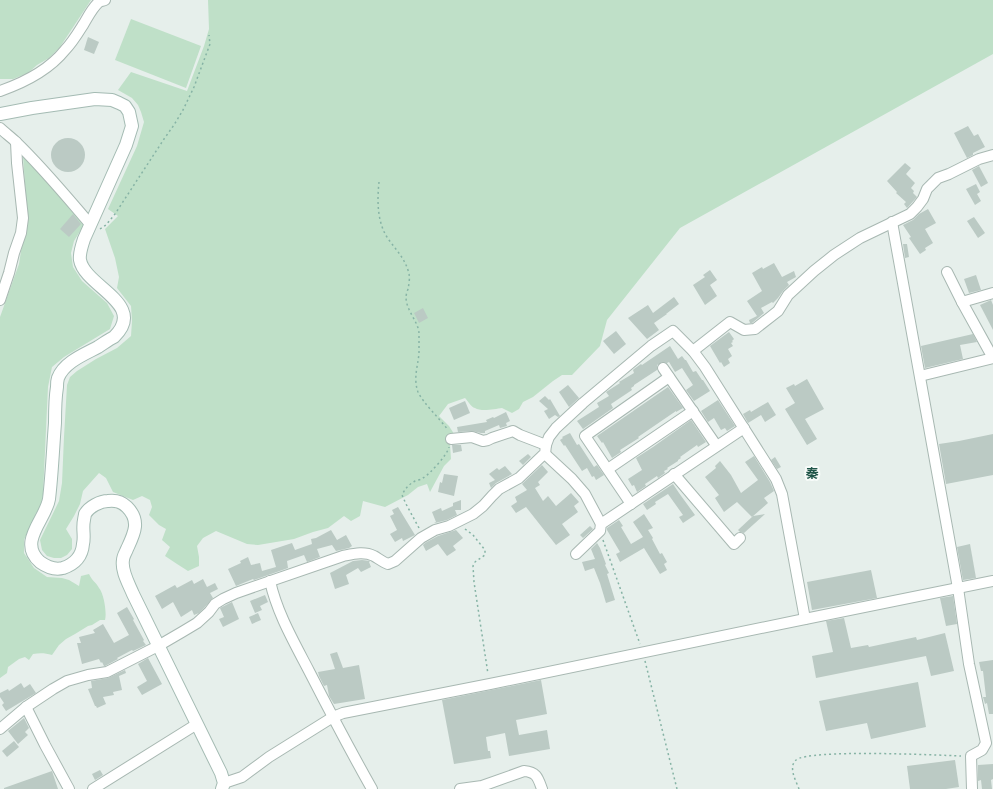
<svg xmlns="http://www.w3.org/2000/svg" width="993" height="789" font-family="'Noto Sans','Noto Sans JP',sans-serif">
	<rect width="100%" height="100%" fill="#e6efeb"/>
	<g fill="#bfe0c8">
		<polygon points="0,0 91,0 60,47 49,58 37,65 28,73 13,79 0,79"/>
		<path d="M208,0H993V54L680,228L607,320L600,346L572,375H562L553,381L533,397L523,402L519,409L512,413L502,408C495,409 481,412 475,408C471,407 468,401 465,398L448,404L439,416L449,426L456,437L450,444L451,459L444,466L430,492L427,484L418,487L408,495L385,507L363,501L360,516L351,521L344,516L328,528L313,532L294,539L258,545L247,544L216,531L203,538L197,546L199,557V566L188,571L177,564L165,556L170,547L162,540L166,529L159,525L149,515L152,507L150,500L142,496L133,500L113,492L106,478L99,473L83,491L80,504L74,516L66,529L72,539V549L67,555L61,558H54L47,556L42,550L40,540L59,501L62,483L64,437L67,385L70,377L77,371L96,359L117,348L131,336L132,321L131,306L117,288L119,277L115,258L105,229L118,216L108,209L137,146L144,122L141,112L138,105L132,98L118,90L131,72L187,91L204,46L209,29Z"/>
		<polygon points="131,19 201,46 186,88 115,60"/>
		<path d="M23,157L33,166L85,223L74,241L71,253L73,267L82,281L107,303L114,316L110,329L64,357L52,367L48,387L43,494L41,505L36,513L24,540V553L34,568L47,577L62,578L69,580L79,586L81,576L89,574C92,581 96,582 99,588C104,594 107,613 105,620H100L92,625L88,626L75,634L66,639L59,645L52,655C45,653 40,653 33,654L29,660L25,657L19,659L8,667L7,673L0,678V317L19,264L27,212Z"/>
	</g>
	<g fill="#bbcac4">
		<polygon points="88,37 99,42 94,54 84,50"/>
		<polygon points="968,126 974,136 978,134 985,147 973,153 973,155 967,158 954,133"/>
		<circle cx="68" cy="155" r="17"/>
		<polygon points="905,163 911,168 906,174 915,183 911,188 914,191 913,193 917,197 907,208 904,204 906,202 896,193 897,192 887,181"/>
		<polygon points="979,166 988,183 981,187 972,170"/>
		<polygon points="976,184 980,192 977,194 981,201 975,205 966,189"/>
		<polygon points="928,209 936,223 925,229 933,243 925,248 926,250 920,254 909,238 911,237 903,225 913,220 919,214"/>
		<polygon points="73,214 81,224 69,237 60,229"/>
		<polygon points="974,217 985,233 978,238 967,221"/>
		<polygon points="903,244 907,244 909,257 905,258"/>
		<polygon points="774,263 782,277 794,271 796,277 787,282 789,285 783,291 778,298 773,303 772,302 761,308 764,313 752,323 750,323 749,320 757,316 747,301 762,291 752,273 762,267 763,269"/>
		<polygon points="710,270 717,280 710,285 717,296 705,305 693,285 705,277 703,275"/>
		<polygon points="976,275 981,290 969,293 964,279"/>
		<polygon points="674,297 679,304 666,314 667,314 654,323 659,330 647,339 628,318 648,305 653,313"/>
		<polygon points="991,300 993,305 993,330 980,305"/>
		<polygon points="423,308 428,318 419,323 414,313"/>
		<polygon points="616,331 626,344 614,354 603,341"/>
		<polygon points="729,332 734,339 732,341 733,342 731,343 733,346 728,349 732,356 728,359 730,363 724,367 721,362 720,363 710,346"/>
		<polygon points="973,334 977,342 960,345 963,359 925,368 921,346"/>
		<polygon points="670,346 678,359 682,356 685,360 686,360 693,372 696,371 702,380 703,380 710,391 694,401 686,390 693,385 682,368 675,372 669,362 667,363 662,362 657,365 657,370 634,385 634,386 631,388 632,390 611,404 613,408 583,429 577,421 599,407 597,403 609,396 606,392 620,383 619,382 634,373 633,370 634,369 641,364 642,365"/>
		<polygon points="807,379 824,409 805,419 817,439 807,445 785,409 795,403 786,388 794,384 795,386"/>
		<polygon points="568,385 579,398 569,407 559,392"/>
		<polygon points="668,387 683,408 676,412 676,411 638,437 639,438 620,450 621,452 612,458 603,442 602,443 597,436"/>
		<polygon points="545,396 549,400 550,399 560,416 558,417 555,415 549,419 544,411 548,409 539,401"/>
		<polygon points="718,400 735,426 727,431 725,428 721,430 714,418 708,422 701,411"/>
		<polygon points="465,401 470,413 454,420 449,408"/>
		<polygon points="768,402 776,415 765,422 761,415 748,423 743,414 750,410 751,412"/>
		<polygon points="506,412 510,421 506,423 507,426 500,428 499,425 485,431 485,433 481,433 472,431 458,432 457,427 487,422 486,420 493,417 494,418"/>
		<polygon points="691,420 706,442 698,447 697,445 680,457 681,458 678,460 678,461 667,468 668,469 664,471 665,473 658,478 657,476 645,484 646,486 637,492 634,485 632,486 628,479 642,470 636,458 653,447"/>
		<polygon points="570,433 577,445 579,444 594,467 597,465 604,475 596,480 594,476 592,477 587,468 582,471 565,445 564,446 560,440 563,438 562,437"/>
		<polygon points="993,434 993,475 946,484 939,444 959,441"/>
		<polygon points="452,445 461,445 462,451 453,453"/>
		<polygon points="528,454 531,457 523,465 519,461"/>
		<polygon points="754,456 770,482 774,491 764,498 768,503 752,517 737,502 724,512 715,498 719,495 705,477 716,468 715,466 720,461 731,475 741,493 758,480 745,462"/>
		<polygon points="775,457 781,467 777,469 771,460"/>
		<polygon points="542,465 548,472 538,482 540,485 535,488 543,501 548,496 556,506 571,493 579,502 574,506 578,512 562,524 570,535 556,545 526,507 516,513 511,506 517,502 515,497 527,490 522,484"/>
		<polygon points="505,466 512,474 496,483 491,488 489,483 495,480 489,474 497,468 499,470"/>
		<polygon points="444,474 458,476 454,496 438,492 440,482 442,483"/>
		<polygon points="673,484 679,493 695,515 683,523 679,517 683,515 668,494 655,502 656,504 647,510 643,504"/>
		<polygon points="461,500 461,510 455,510 457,515 447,520 435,523 434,523 436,522 432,512 441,508 442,511 453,506 453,503"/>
		<polygon points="398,507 415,535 403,541 402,538 395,542 390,534 397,530 390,516 394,514 392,510"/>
		<polygon points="644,514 653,528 648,530 653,538 652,539 660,554 662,553 667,562 664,564 667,570 660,574 644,548 620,562 616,554 620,552 607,530 607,528 619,520 623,526 621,527 631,544 643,537 633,522"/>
		<polygon points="765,514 744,533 740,532 738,530 753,516"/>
		<polygon points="590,526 593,529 583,538 580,535"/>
		<polygon points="331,530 337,540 346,535 352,546 349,548 336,551 332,545 317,549 320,557 307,562 304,555 287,561 288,568 254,580 253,579 236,586 228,569 241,563 240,561 248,557 251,565 260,563 262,571 276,567 271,550 292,543 295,550 312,544 311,539 316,538"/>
		<polygon points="456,530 463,538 453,546 456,550 447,556 438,544 426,551 423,545 425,543 438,536"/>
		<polygon points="597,543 600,548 606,564 605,565 609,573 607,574 615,600 606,603 600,583 594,568 585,571 582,562 595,559 591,549"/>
		<polygon points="970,544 976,578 963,580 957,547"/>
		<polygon points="362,560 370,561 369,562 371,567 361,572 358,568 346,575 349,584 335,589 330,573 353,561"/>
		<polygon points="871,570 877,598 812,610 807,582"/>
		<polygon points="203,579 207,587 215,583 218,589 210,593 213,598 204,608 199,613 194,615 192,610 181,617 173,602 162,609 155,596 175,585 177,588 192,580 194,584"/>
		<polygon points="265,595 268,602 260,606 262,610 255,613 250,601"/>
		<polygon points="953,596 957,624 946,626 940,598"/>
		<polygon points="232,602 239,619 223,627 219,619 224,617 220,608"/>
		<polygon points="127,607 134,619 133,620 144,640 143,641 146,645 133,651 132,650 117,658 118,659 105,666 104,666 102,662 101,663 99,659 82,664 77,643 81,643 79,637 95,633 93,630 103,624 114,643 129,635 117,613"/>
		<polygon points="258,613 261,620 252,624 249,617"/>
		<polygon points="844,618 851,648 868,645 869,647 916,637 917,640 945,633 954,671 931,676 926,656 816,678 812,656 833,652 826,621"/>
		<polygon points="337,652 343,668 359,665 365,699 334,704 329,696 327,685 324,686 319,676 318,672 335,669 330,654"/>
		<polygon points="148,658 162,684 142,695 137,687 147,681 138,664"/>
		<polygon points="993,660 993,714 989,714 987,703 985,704 983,697 986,697 983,671 981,671 979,662"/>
		<polygon points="125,670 126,673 119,676 122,690 113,692 114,695 103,697 106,704 97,708 96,706 95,706 88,689 92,688 91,681 108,678"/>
		<polygon points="541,680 547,714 516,720 519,735 547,730 550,749 509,756 505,733 486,737 488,751 490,751 491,758 454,764 442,700"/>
		<polygon points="918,682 926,727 871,739 867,723 826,731 819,701"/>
		<polygon points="21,683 24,688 30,684 36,693 6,711 2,705 4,703 0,697 0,693 8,689 9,691"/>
		<polygon points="24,718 29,728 25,732 28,735 18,744 8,731"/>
		<polygon points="14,741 19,747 7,757 2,751"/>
		<polygon points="955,760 959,787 946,789 910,789 907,766"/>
		<polygon points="993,764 993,779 991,780 992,789 982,789 981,780 978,781 978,765"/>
		<polygon points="100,770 103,775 95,780 92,774"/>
		<polygon points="52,771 58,789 4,789 4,788"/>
	</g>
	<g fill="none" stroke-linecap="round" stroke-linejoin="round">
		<g stroke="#a8b8b2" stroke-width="12">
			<g id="street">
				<path d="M0,91C23,83 49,70 65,50C72,43 78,33 83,25C88,17 92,8 99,2C101,1 103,1 105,0"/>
				<path d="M0,128C5,133 11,137 16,142C43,168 66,196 90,224"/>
				<polyline points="892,222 958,588 969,664 986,743 982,750 971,756 972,789"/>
				<polyline points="947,272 962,302 993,358"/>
				<polyline points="0,300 9,273 14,253 21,233 23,218 17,163 16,142"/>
				<polyline points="962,302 993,293"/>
				<polyline points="693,351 730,322 744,330 755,329 778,311 788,295 814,271 834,255 860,238 910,214 917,207 923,199 927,189 938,178 949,174 979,159 993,155"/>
				<polyline points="663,368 716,445"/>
				<polyline points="920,376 993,358"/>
				<polyline points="451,439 472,437 483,441 488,440 492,438 513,431 520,435 546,445"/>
				<polyline points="545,454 572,479 585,494 601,524"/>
				<polyline points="608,469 693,411"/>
				<polyline points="674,474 734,544 740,538"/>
				<polyline points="631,504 585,436 669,377"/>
				<polyline points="576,554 600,531 601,524 744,428"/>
				<path d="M270,581C277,613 294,642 309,671C329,710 350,750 372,789"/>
				<polyline points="26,707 45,745 69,789"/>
				<path d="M0,729L26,707L53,689L67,681L88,675L107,672L158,646L182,632L197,623L209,612L215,604L223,599L236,593L343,556C353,554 364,551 374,556C379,559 383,562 388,564L395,561L421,538L435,530L449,526L473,514L483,506L492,496L499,489L519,478L542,456L545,454L546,445L549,437L556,428L583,403L651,346L673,331L693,351L705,367L776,479L782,494L805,619"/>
				<polyline points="224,783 242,777 269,757 333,717 343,713 490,684 805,619 993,581"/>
				<polyline points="93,789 197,724"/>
				<path d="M460,789L482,786L524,771C537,772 538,778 542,789"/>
			</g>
		</g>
		<g stroke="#a4bbb3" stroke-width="14">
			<path id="secondary" d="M0,114L32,108L95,99L112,100L119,103L125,106L129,112L132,126L126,145L84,239C82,245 79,254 80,260C85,287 148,304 114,337C108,340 103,344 98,347C85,354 64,362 58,378C57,381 57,384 57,387C55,399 55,411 55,423C53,448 52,474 49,499C46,519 17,542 40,562C47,567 55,570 63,568C75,564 82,556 83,544C85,536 82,528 84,520C84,519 85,515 85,514C89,507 100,501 108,501C115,500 122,502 127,507C141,521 134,534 127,549C126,552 123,556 123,560C121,571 129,584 133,594L221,773L224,783L222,789"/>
		</g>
		<g stroke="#86b3a5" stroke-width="1.5" stroke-dasharray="2 3" stroke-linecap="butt">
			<path d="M379,182C377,201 377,224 389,240C397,251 406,260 409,274C410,278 409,284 408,289C407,292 406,295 406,297C406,311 419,322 419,334C419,340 419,346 419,353C418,366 413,378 418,392C423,403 440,419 448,430"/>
			<polyline points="100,229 106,225 115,214 164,139 174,125 183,110 194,87 210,44 209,35"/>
			<path d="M419,528L406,504L402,495C405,489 408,485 415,481C417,480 421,480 423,478C430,474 448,454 449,447"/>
			<polyline points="465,529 473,535 485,550 485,555 475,562 473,566 474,582 488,674"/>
			<polyline points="603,540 640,644"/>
			<polyline points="645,661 677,789"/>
			<path d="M799,789C796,781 788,767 796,760C808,749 937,755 961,756"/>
		</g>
		<use href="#street" stroke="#fff" stroke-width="10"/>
		<use href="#secondary" stroke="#fff" stroke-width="12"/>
	</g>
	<g text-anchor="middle" stroke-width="4" stroke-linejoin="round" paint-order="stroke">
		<g font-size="13" font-weight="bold" fill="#1f5548" stroke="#f7fbf9">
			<text x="812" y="478">秦</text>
		</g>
	</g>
</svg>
